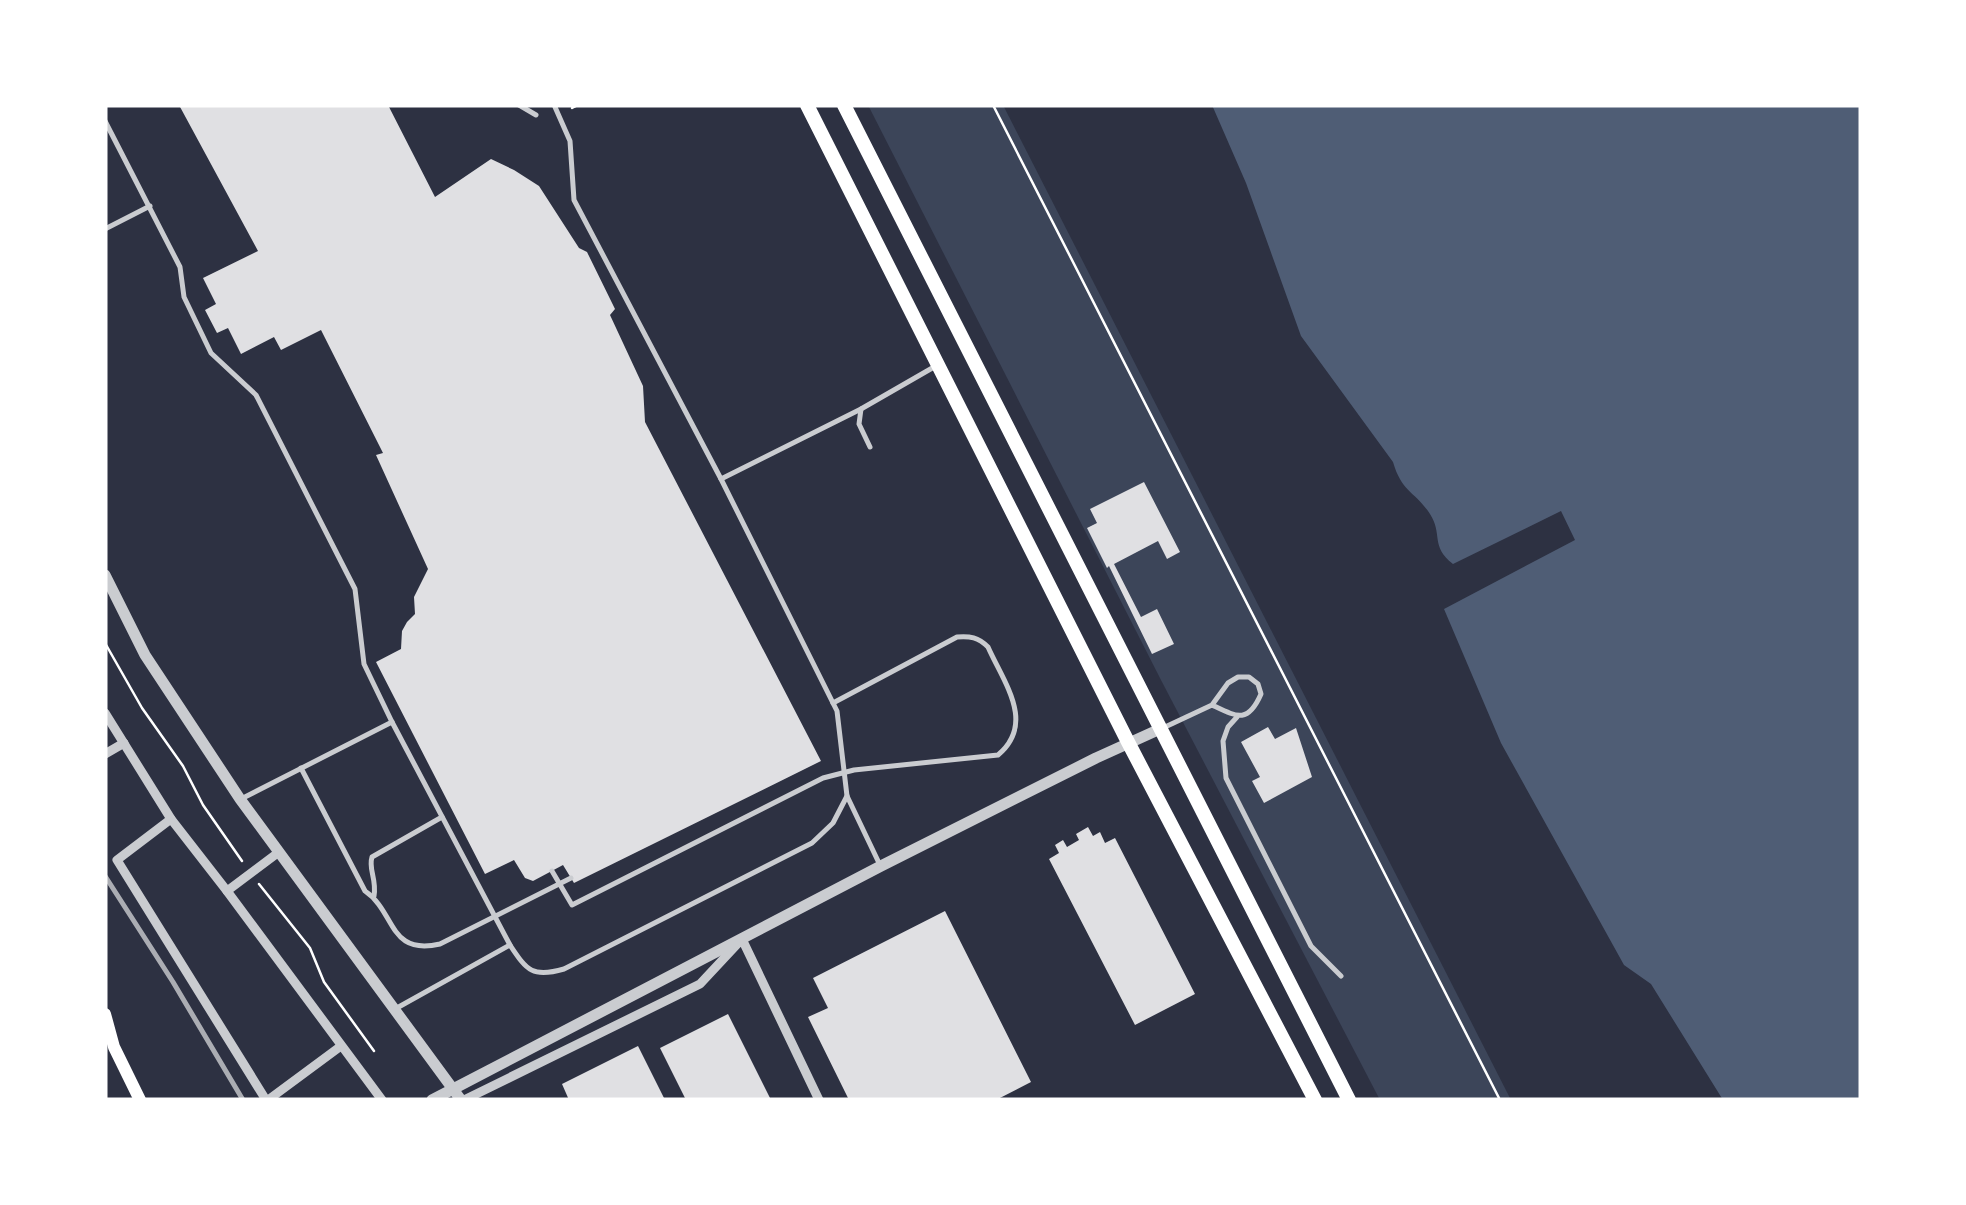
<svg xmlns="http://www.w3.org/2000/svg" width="1966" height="1205" font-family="Signika,sans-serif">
	<rect width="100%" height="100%" fill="#2d3142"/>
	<polygon fill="#3c4559" points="868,105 1003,105 1511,1100 1380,1100 1161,680"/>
	<path fill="#4f5d75" d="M1212,105H1861V1100H1723L1651,984L1624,965L1501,743L1444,609L1575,540L1561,511L1453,564C1430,546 1443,534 1430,514C1415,491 1402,493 1393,462L1301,336L1246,183Z"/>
	<g fill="#e0e0e3">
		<polygon points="179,105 388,105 435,197 491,159 514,170 539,186 579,248 587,252 615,309 610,315 643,386 645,422 821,761 574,883 563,865 533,881 525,878 514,860 485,874 376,662 401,649 402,631 407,622 415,614 414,597 428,569 376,455 383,453 321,330 281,350 274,337 241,354 228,328 217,333 205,310 216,304 203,278 258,251"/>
		<polygon points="1144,482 1180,552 1167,559 1158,541 1114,564 1141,617 1157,609 1174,644 1152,654 1109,566 1107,568 1087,528 1097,523 1090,509"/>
		<polygon points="1268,727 1275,739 1296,728 1312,777 1264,803 1252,781 1260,777 1241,742"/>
		<polygon points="1088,827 1093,836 1100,832 1105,843 1115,838 1195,994 1135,1025 1049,859 1059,853 1055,845 1063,840 1067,847 1079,840 1076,834"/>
		<polygon points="945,911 1031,1082 996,1100 849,1100 808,1017 828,1008 813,978"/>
		<polygon points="728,1014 771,1100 686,1100 660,1048"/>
		<polygon points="638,1046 665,1100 569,1100 562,1084"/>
	</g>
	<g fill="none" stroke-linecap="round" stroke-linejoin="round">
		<g stroke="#fff" stroke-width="2.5">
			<polyline points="993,105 1500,1100"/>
			<polyline points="572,108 578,105"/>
			<polyline points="105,643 142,708 183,766 203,805 242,861"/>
			<polyline points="259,884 310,948 324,982 374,1051"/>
		</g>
		<g stroke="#caccd0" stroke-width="5">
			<polyline points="519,105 536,115"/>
			<polyline points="555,107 570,141 574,200 721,479 837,711 847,796 879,863"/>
			<path d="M105,121L180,267L184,297L211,353L256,395L355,589L364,664L392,722L510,945C527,971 533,978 564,969L812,843L833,823L847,796"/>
			<polyline points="105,229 150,206"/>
			<polyline points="861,409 859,424 870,447"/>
			<polyline points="721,479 861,409 934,367"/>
			<polyline points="1237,717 1228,727 1223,741 1226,778 1311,946 1341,976"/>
			<path d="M1165,727L1212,705L1228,683L1238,677H1249L1258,684L1261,694C1248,724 1237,717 1212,705"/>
			<path d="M301,768L365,891C396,912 388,956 440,944L571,878"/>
			<polyline points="243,798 392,722"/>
			<path d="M552,871L572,905L823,778L854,770L998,755C1036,723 1004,683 988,647C978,637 970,636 957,637L833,703"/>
			<path d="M374,896C377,879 368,869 372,857L442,817"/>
			<polyline points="395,1009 510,945"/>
		</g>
		<g stroke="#caccd0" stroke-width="9">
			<polyline points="105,713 171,819 227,891 382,1100"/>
			<polyline points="105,754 124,743"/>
			<polyline points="171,819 117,860 266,1100"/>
			<polyline points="227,891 279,852"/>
			<polyline points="268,1100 341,1046"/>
			<polyline points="464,1100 700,984 742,939 819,1100"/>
		</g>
		<g stroke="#caccd0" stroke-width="11">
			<polyline points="105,575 145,655 240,799 461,1100"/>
			<polyline points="432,1100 881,866 1096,758 1160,729"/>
		</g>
		<polyline stroke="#fff" stroke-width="12" points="105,1014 114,1047 140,1100"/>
		<g stroke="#fff" stroke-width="14">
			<polyline points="807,105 1128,742 1315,1100"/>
			<polyline points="844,105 1349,1100"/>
		</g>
		<polyline stroke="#abadb3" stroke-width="5" points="105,876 173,982 243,1100"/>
	</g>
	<rect width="1966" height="1205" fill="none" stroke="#ffffff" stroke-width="215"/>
</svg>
